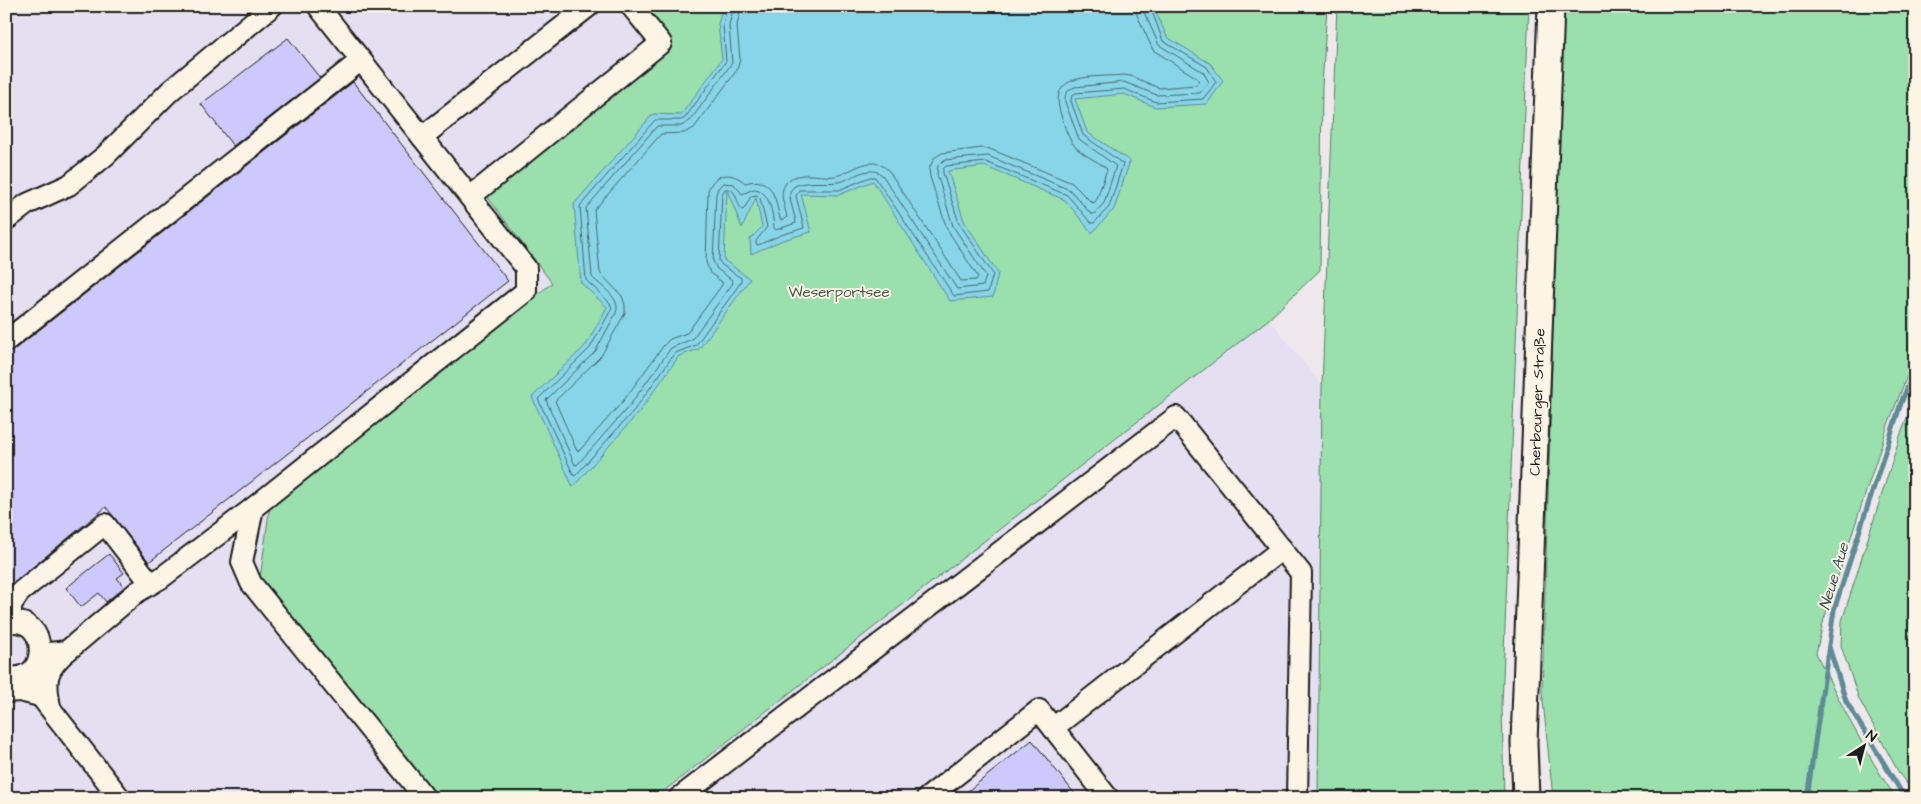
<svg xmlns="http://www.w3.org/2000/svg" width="1921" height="804" font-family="'Architects Daughter',sans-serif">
	<rect width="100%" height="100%" fill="#eee8ec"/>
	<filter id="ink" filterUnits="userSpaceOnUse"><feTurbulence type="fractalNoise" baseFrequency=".02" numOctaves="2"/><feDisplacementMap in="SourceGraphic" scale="10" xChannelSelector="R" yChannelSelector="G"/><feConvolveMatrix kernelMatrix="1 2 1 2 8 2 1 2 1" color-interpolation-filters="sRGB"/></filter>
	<g filter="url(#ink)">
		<g fill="#e4dff1">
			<polygon points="6,6 256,6 246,17 171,77 281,6 640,6 670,45 552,283 270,504 432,798 6,798"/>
			<polygon points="1269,319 1322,386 1318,798 655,798"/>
		</g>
		<g fill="#99e0ad" stroke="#5a7e64">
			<polygon points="640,6 1327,6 1322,87 1320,270 1269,319 655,798 432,798 260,579 270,504 552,283 486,195 670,45"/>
			<polygon points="1337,6 1529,6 1502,705 1504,798 1318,798 1322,386"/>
			<path d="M1563,6H1914L1915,356L1889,422L1824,619L1816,653C1840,702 1865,753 1896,798H1553L1542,691Z"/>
			<polygon points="1915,398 1915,794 1900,775 1859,699 1841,646 1842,621 1902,430"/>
		</g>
		<polygon fill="#88d5e7" stroke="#5d8b96" points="723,6 1153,6 1167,37 1211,64 1223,81 1207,104 1155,107 1124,94 1075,99 1087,132 1130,161 1114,209 1092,233 1065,200 984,166 948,171 964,221 998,273 993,297 950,301 873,181 839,195 801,194 811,232 783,240 751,254 750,239 762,227 756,198 742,228 727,190 724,260 750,279 699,349 679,356 639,412 573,487 532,397 586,345 607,307 581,283 574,204 653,114 681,115 722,59 718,24"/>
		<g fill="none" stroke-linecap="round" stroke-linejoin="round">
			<g stroke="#47666d" stroke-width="1">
				<path d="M727,6L723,25L726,61L685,118L681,120H655L580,206L586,280L610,303L612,308L590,348L538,399L574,476L576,475L635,409L675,353L696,345L741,282V278L722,265L719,261L722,194L725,189C737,187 736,203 742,210L744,209L751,196L757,195L760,198L767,227L756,241V244L758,245L781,235L804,228L796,196L799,190H839L870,177H875L954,296L988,292L993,274L959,223L943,173V169L946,166L986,162L1067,195L1091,223H1094L1109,207L1123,164L1083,135L1071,101L1072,95L1076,93L1124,89L1156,102L1203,99L1216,82L1207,67L1163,41L1150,6"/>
				<path d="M734,6L729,25L732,63L690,121L681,126H657L586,208L592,277C601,287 622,298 616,313L595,352L546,400L575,465L578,464L630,405L671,348L692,339L733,283L732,280L717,269L713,261L716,194L718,188L723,183L734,184L742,194L754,189C770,190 773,215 774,228L776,230L796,223C795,215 791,206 790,197C787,175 830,186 843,181C855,176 872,164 883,176L957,289L983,286L986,276L953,226L937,174L938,166L944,160L988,156L1070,190L1091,214H1094L1104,203L1116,166L1079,139L1065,102C1064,94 1068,89 1075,87L1124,82L1157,95L1200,93L1209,82L1203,72L1159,45L1144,12L1143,6"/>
				<path d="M741,6L737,26L740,59L737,70L694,128L684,133L661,134L594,210L600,273L622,296L625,305V313L601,356L555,401L577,451L580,450L624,400L664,345L670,339L687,333L722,285V282L710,273L706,262L708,191C714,172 732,171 745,183C773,175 775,198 780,219L782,220L787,217C785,206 778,194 786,183C797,169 820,178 835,176C847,174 859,163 872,163C879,163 884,166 889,171L961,281L976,280L978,277L947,229L930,177L929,169L934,158L942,153L982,148L990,149L1072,183L1091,202L1094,203L1097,199L1107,169C1097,160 1081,155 1073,144C1067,136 1064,124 1061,115C1046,71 1094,78 1123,75L1131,76L1159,88L1196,85L1199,82L1197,78L1153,50L1137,15L1136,6"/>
			</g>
			<g stroke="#5d8b96" stroke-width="5">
				<polyline points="1829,647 1846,701 1905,798"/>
				<polyline points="1807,798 1834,610 1901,403 1915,369"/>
			</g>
		</g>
		<g fill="#cec9fc" stroke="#1c1c1c">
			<polygon points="288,38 320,78 233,146 201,104"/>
			<polygon points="353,82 508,281 149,562 106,507 12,584 6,590 6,356"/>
			<polygon points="109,554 124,573 117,578 124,587 106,602 99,593 81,607 66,588"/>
			<polygon points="1032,740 1078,798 959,798"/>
		</g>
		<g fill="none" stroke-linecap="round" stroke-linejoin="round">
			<g stroke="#1c1c1c" stroke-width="24">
				<g id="minor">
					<polyline points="422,137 589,6"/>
					<polyline points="470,197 661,43 631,6"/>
					<polyline points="6,220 27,204 69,185 105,156 170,91 272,6"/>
					<polyline points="6,341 360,61"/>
					<polyline points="253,508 242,562 251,583 425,798"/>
					<polyline points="11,622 11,605 19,593 105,524 151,584"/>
					<path d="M6,623C51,612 51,688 6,676"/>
					<polyline points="41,654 67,651 137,592 161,578 253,508 526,291 526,268 318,6"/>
					<polyline points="24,675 120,798"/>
					<polyline points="6,692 20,691 40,696"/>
					<path d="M50,707C45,680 45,670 67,651"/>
					<polyline points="1053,728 1282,549"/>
					<polyline points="679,798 1176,417 1301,573 1297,798"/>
					<polyline points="927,798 1039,710 1108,798"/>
				</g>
			</g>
			<g stroke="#1c1c1c" stroke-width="29">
				<polyline id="major" points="1526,798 1524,743 1551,6"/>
			</g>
			<use href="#minor" stroke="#fcf5e5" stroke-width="20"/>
			<use href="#major" stroke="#fcf5e5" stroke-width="25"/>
		</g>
	</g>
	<g text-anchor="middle" stroke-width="4" stroke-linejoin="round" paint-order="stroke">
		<g font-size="15" fill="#425748" stroke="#fcf5e5">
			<text x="839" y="297">Weserportsee</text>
		</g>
		<g font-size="15" fill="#1c1c1c" stroke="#fcf5e5">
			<text transform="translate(1537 402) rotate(-88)" y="5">Cherbourger Straße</text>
		</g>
		<g font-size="16" font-style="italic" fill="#3c5459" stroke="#fcf5e5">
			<text transform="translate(1833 576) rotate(-73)" y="6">Neue Aue</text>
		</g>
	</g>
	<rect width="1921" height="804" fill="none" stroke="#fcf5e5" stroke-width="25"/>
	<rect x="12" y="12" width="1896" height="779" fill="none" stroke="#1c1c1c" stroke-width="2" filter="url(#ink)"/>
	<g transform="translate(1864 746) rotate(36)" stroke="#fcf5e5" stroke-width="4" paint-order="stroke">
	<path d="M0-4L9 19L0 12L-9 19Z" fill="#1c1c1c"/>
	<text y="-8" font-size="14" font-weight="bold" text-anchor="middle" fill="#1c1c1c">N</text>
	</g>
</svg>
